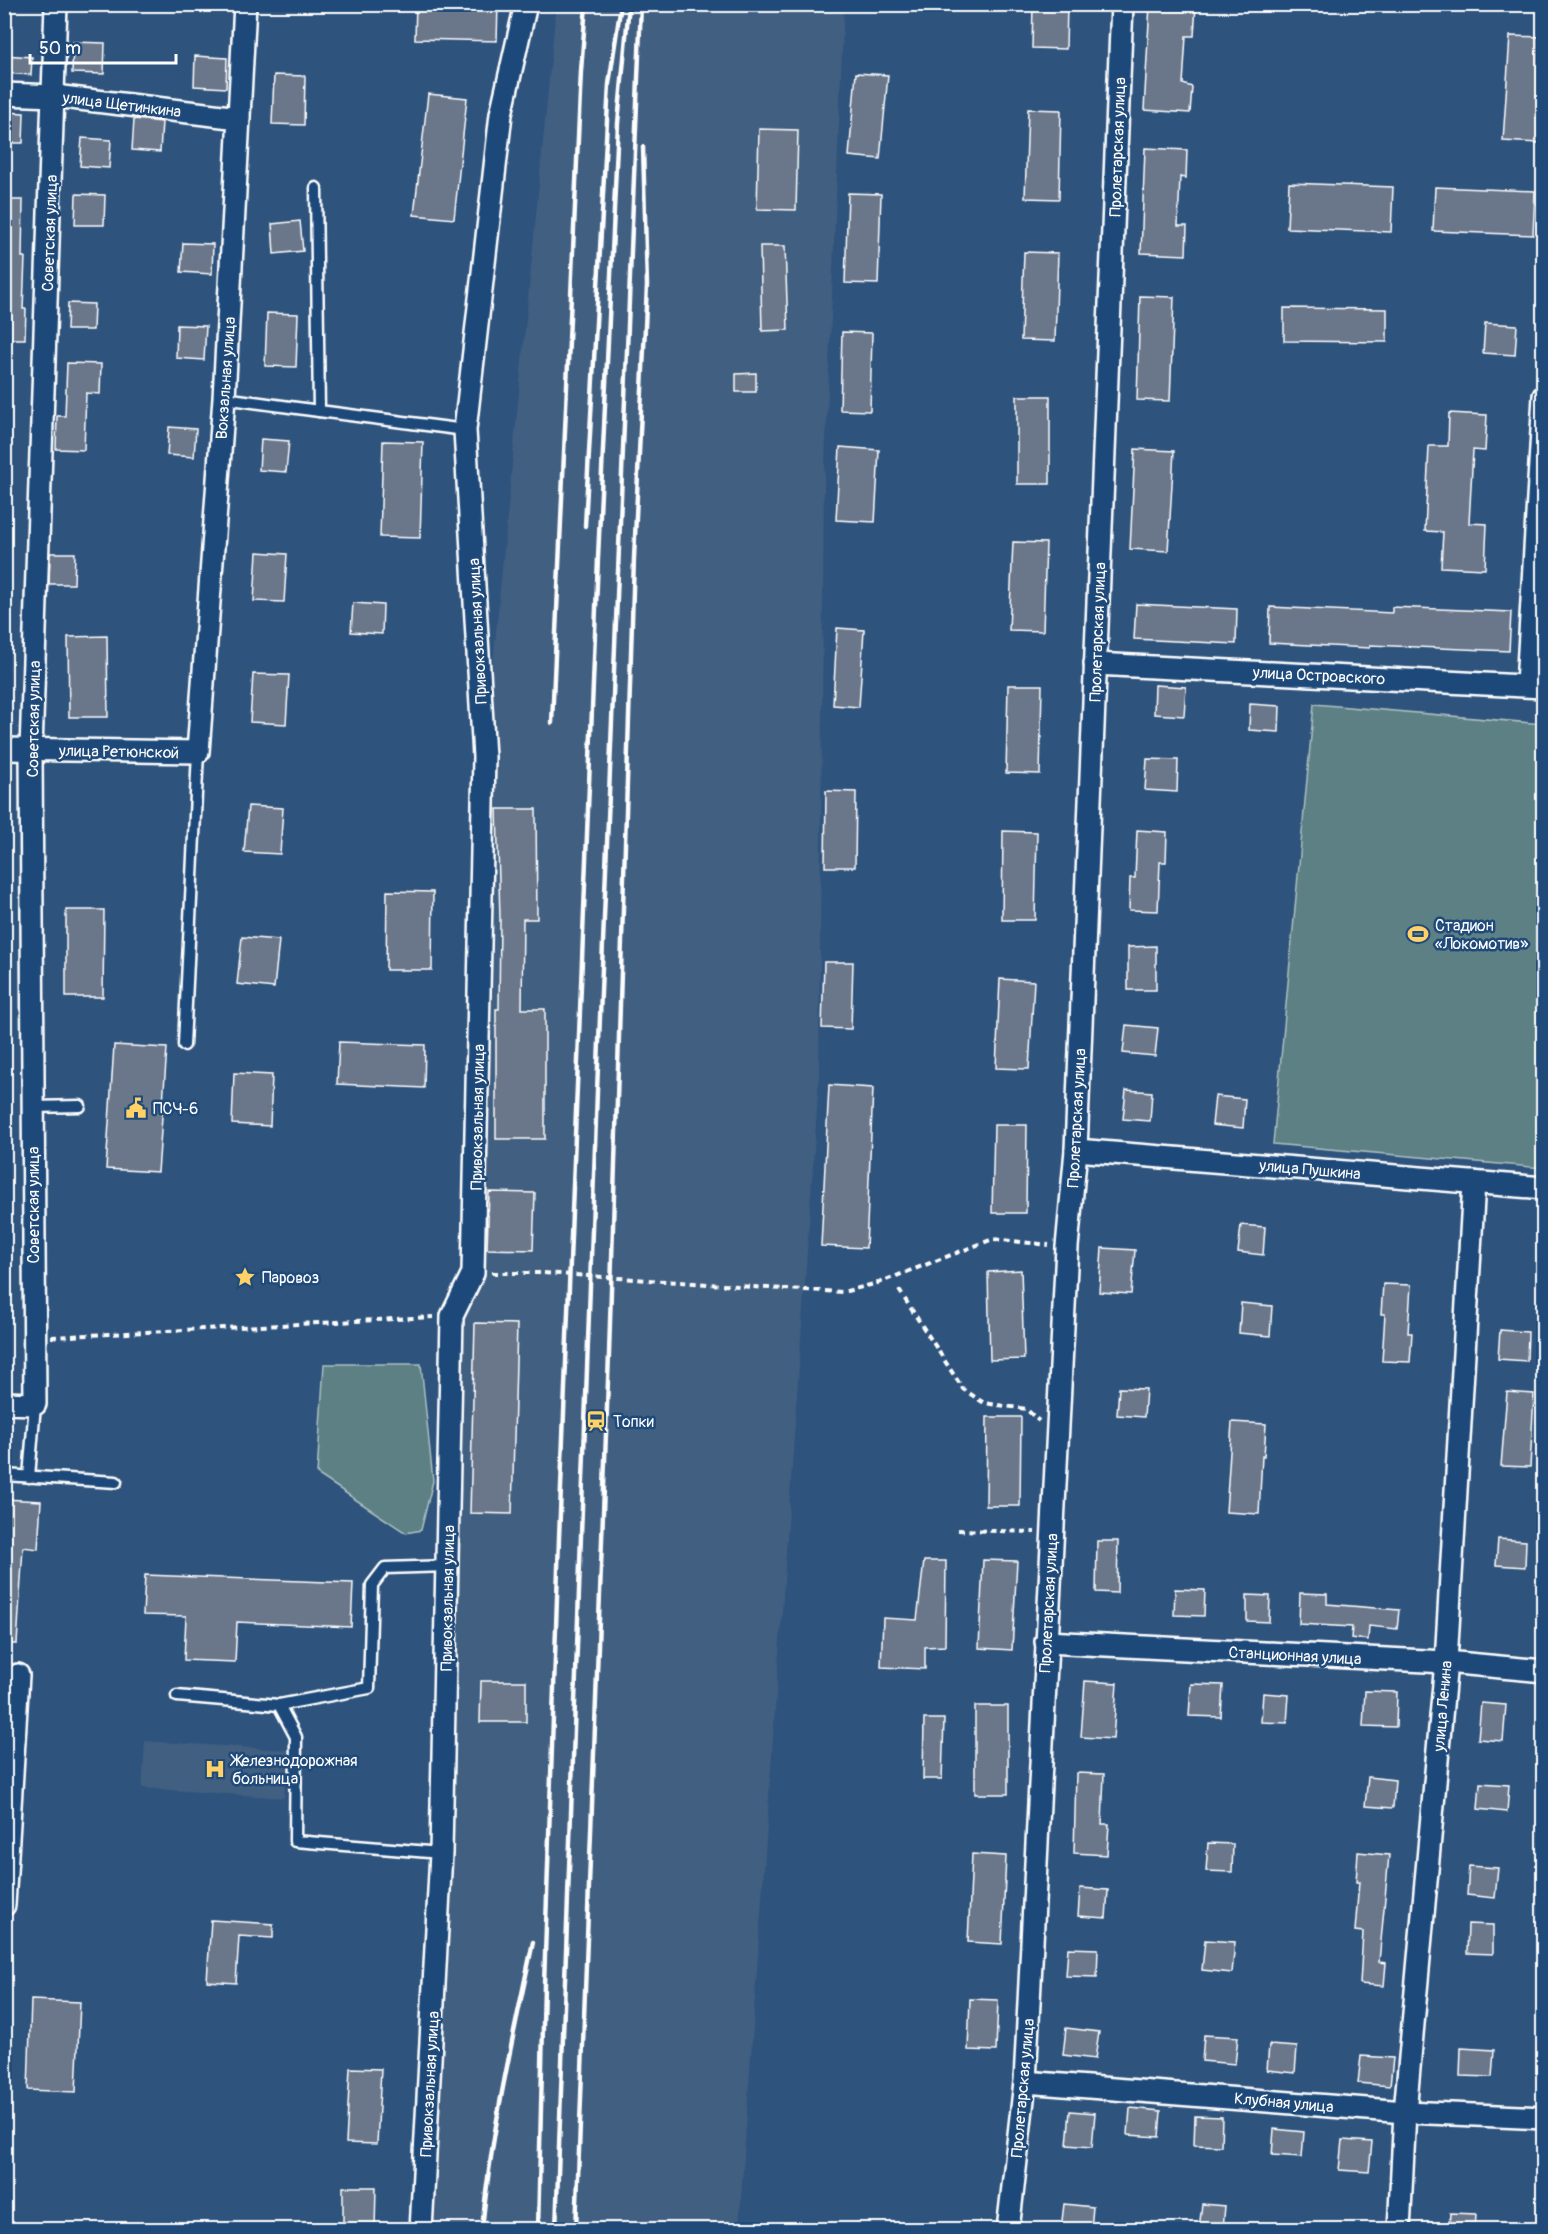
<svg xmlns="http://www.w3.org/2000/svg" width="1548" height="2234" font-family="Pangolin,sans-serif">
	<rect width="100%" height="100%" fill="#2e537d"/>
	<filter id="ink" filterUnits="userSpaceOnUse"><feTurbulence type="fractalNoise" baseFrequency=".0167" numOctaves="2"/><feDisplacementMap in="SourceGraphic" scale="12" xChannelSelector="R" yChannelSelector="G"/><feConvolveMatrix kernelMatrix="1 2 1 2 8 2 1 2 1" color-interpolation-filters="sRGB"/></filter>
	<g filter="url(#ink)">
		<g fill="#405e81">
			<polygon points="556,5 844,5 824,489 819,1080 739,2229 419,2230 484,757"/>
			<polygon points="145,1741 288,1750 284,1798 142,1788"/>
		</g>
		<g fill="#5c8084" stroke="#aec0c2" stroke-width="1.5">
			<polygon points="1314,704 1543,724 1543,1168 1273,1144"/>
			<polygon points="324,1364 421,1364 433,1481 421,1530 406,1533 317,1474"/>
		</g>
		<g fill="#6b778a" stroke="#fff" stroke-width="1.5">
			<polygon points="416,4 498,4 497,41 415,39"/>
			<polygon points="1033,4 1067,4 1066,49 1032,48"/>
			<polygon points="1150,4 1196,5 1194,36 1186,36 1183,84 1192,87 1190,113 1144,110"/>
			<polygon points="1510,36 1544,37 1539,143 1503,141"/>
			<polygon points="73,42 105,43 104,74 72,73"/>
			<polygon points="4,55 32,57 31,75 4,73"/>
			<polygon points="195,56 227,58 226,88 194,86"/>
			<polygon points="856,73 888,75 880,159 849,156"/>
			<polygon points="274,75 305,76 304,125 272,124"/>
			<polygon points="428,94 467,98 454,219 414,215"/>
			<polygon points="1028,109 1061,110 1059,199 1025,198"/>
			<polygon points="4,112 24,113 23,143 4,143"/>
			<polygon points="134,119 162,122 160,152 132,150"/>
			<polygon points="759,129 798,130 796,210 757,209"/>
			<polygon points="82,138 111,140 109,168 80,166"/>
			<polygon points="1145,148 1187,150 1186,178 1180,177 1178,226 1187,226 1186,255 1141,253"/>
			<polygon points="1289,183 1393,187 1391,232 1287,228"/>
			<polygon points="1435,187 1535,191 1533,235 1433,231"/>
			<polygon points="848,193 881,194 878,284 845,283"/>
			<polygon points="76,194 105,195 104,225 75,225"/>
			<polygon points="4,200 23,200 22,257 25,257 23,309 26,309 25,339 4,339"/>
			<polygon points="300,221 303,251 274,254 272,224"/>
			<polygon points="183,243 213,244 212,274 181,272"/>
			<polygon points="760,246 785,246 788,330 762,331"/>
			<polygon points="1024,252 1058,253 1055,341 1021,340"/>
			<polygon points="1140,296 1174,297 1170,401 1137,400"/>
			<polygon points="68,303 94,304 93,330 67,330"/>
			<polygon points="1284,308 1387,309 1387,342 1284,341"/>
			<polygon points="267,313 298,314 296,367 265,366"/>
			<polygon points="1485,323 1517,325 1515,355 1483,353"/>
			<polygon points="177,325 206,326 204,360 176,358"/>
			<polygon points="842,332 872,333 870,411 840,410"/>
			<polygon points="67,363 101,364 100,394 86,393 84,450 56,449 57,416 65,416"/>
			<polygon points="756,373 756,392 736,392 736,374"/>
			<rect x="1017" y="396" width="33" height="88"/>
			<polygon points="1449,413 1487,415 1485,451 1473,450 1469,523 1487,524 1485,569 1441,567 1443,532 1425,531 1429,446 1448,446"/>
			<polygon points="169,427 196,429 194,457 167,455"/>
			<polygon points="261,439 289,441 286,472 259,470"/>
			<polygon points="383,441 423,442 420,538 380,537"/>
			<polygon points="840,447 879,450 875,522 836,520"/>
			<polygon points="1135,449 1174,451 1168,551 1130,549"/>
			<polygon points="1013,542 1046,543 1043,631 1009,630"/>
			<polygon points="257,552 287,554 284,602 254,601"/>
			<polygon points="50,553 75,553 74,584 49,584"/>
			<polygon points="353,603 383,605 382,634 351,632"/>
			<polygon points="1136,604 1237,609 1236,644 1134,639"/>
			<polygon points="1270,607 1392,613 1392,607 1511,612 1509,651 1370,645 1370,648 1269,643"/>
			<polygon points="837,628 864,630 859,707 833,705"/>
			<polygon points="107,636 108,717 69,717 68,637"/>
			<polygon points="253,674 289,675 286,724 250,722"/>
			<polygon points="1008,685 1042,685 1040,774 1006,773"/>
			<polygon points="1155,685 1186,687 1184,716 1154,714"/>
			<polygon points="1250,704 1280,706 1279,732 1249,730"/>
			<polygon points="1147,759 1178,760 1177,792 1145,790"/>
			<polygon points="826,791 856,792 855,867 825,867"/>
			<polygon points="248,806 283,808 280,854 244,852"/>
			<polygon points="497,809 536,809 537,919 523,919 522,1009 545,1009 545,1139 496,1139 496,1009 499,1009 500,919"/>
			<polygon points="1137,830 1167,832 1166,862 1160,862 1158,911 1129,910 1130,878 1135,878"/>
			<polygon points="1003,831 1037,832 1035,920 1002,920"/>
			<polygon points="387,891 433,892 432,970 386,970"/>
			<polygon points="66,910 104,910 103,997 66,997"/>
			<polygon points="242,937 279,940 274,988 237,984"/>
			<polygon points="1156,946 1156,990 1128,990 1128,947"/>
			<polygon points="824,962 853,962 851,1029 822,1028"/>
			<polygon points="1000,979 1034,981 1029,1069 996,1068"/>
			<polygon points="1126,1025 1158,1028 1155,1056 1123,1053"/>
			<polygon points="339,1042 425,1045 424,1088 337,1084"/>
			<polygon points="114,1045 167,1048 158,1172 106,1169"/>
			<polygon points="234,1073 272,1075 270,1126 232,1124"/>
			<polygon points="829,1085 873,1088 866,1248 821,1246"/>
			<polygon points="1126,1090 1152,1092 1150,1121 1123,1119"/>
			<polygon points="1215,1096 1245,1099 1243,1128 1212,1125"/>
			<polygon points="994,1125 1027,1125 1026,1213 992,1213"/>
			<polygon points="489,1192 535,1193 533,1250 487,1249"/>
			<polygon points="1241,1225 1265,1227 1263,1255 1238,1252"/>
			<polygon points="1102,1248 1135,1250 1131,1294 1099,1292"/>
			<polygon points="1021,1270 1024,1359 990,1360 988,1272"/>
			<polygon points="1383,1284 1411,1285 1408,1333 1412,1333 1410,1362 1382,1361 1385,1314 1381,1314"/>
			<polygon points="1241,1303 1272,1306 1270,1336 1239,1333"/>
			<polygon points="475,1323 517,1324 512,1514 470,1513"/>
			<polygon points="1500,1330 1528,1332 1527,1361 1498,1359"/>
			<polygon points="1119,1388 1146,1389 1144,1417 1117,1415"/>
			<polygon points="1507,1392 1534,1394 1530,1467 1501,1466"/>
			<polygon points="987,1417 1021,1417 1020,1506 986,1506"/>
			<polygon points="1232,1422 1266,1424 1264,1456 1262,1456 1259,1514 1226,1512"/>
			<polygon points="4,1499 41,1501 38,1549 23,1547 17,1644 4,1644"/>
			<polygon points="1498,1539 1526,1541 1525,1567 1496,1565"/>
			<polygon points="1097,1541 1118,1541 1117,1593 1096,1592"/>
			<polygon points="983,1560 1017,1561 1012,1650 979,1648"/>
			<polygon points="924,1561 946,1561 945,1646 925,1647 925,1669 881,1667 883,1618 917,1620"/>
			<polygon points="145,1575 353,1583 351,1627 237,1622 235,1662 184,1660 186,1616 143,1615"/>
			<polygon points="1175,1589 1205,1590 1204,1616 1174,1615"/>
			<polygon points="1300,1593 1327,1594 1327,1604 1399,1610 1397,1629 1369,1626 1368,1640 1351,1638 1352,1627 1299,1624"/>
			<polygon points="1247,1595 1270,1596 1269,1622 1247,1621"/>
			<polygon points="481,1681 526,1681 526,1722 480,1722"/>
			<polygon points="1085,1681 1117,1683 1113,1739 1081,1737"/>
			<polygon points="1191,1684 1223,1685 1221,1717 1189,1716"/>
			<polygon points="1365,1691 1397,1692 1396,1727 1363,1726"/>
			<polygon points="1263,1693 1289,1695 1287,1723 1261,1722"/>
			<polygon points="1481,1703 1506,1705 1503,1741 1478,1739"/>
			<rect x="975" y="1706" width="33" height="88"/>
			<polygon points="924,1719 944,1719 942,1779 923,1779"/>
			<polygon points="1076,1773 1104,1774 1102,1824 1109,1824 1107,1855 1074,1853"/>
			<polygon points="1368,1777 1395,1780 1393,1808 1365,1806"/>
			<polygon points="1480,1783 1509,1785 1507,1812 1478,1809"/>
			<polygon points="1208,1843 1233,1844 1232,1872 1206,1871"/>
			<polygon points="1358,1852 1389,1855 1379,1962 1386,1963 1384,1986 1360,1984 1363,1932 1355,1931 1359,1882 1356,1882"/>
			<polygon points="972,1854 1006,1856 1002,1944 968,1942"/>
			<polygon points="1469,1866 1498,1868 1495,1898 1467,1895"/>
			<polygon points="1080,1888 1108,1890 1106,1918 1078,1916"/>
			<polygon points="211,1920 273,1924 273,1938 239,1936 236,1983 207,1981"/>
			<polygon points="1468,1924 1493,1925 1493,1954 1467,1953"/>
			<polygon points="1205,1940 1235,1942 1232,1973 1202,1970"/>
			<polygon points="1068,1948 1098,1949 1097,1977 1066,1976"/>
			<polygon points="970,1999 998,2000 996,2051 968,2050"/>
			<polygon points="31,2000 80,2002 76,2092 28,2090"/>
			<polygon points="1066,2028 1099,2032 1095,2059 1063,2055"/>
			<polygon points="1204,2035 1238,2037 1235,2064 1202,2061"/>
			<polygon points="1269,2045 1297,2047 1295,2073 1267,2070"/>
			<polygon points="1461,2048 1494,2050 1492,2077 1460,2076"/>
			<polygon points="1361,2056 1393,2058 1390,2086 1358,2083"/>
			<polygon points="350,2068 381,2069 377,2144 346,2143"/>
			<polygon points="1130,2108 1161,2111 1159,2137 1128,2135"/>
			<polygon points="1070,2111 1095,2113 1092,2147 1067,2145"/>
			<polygon points="1195,2116 1222,2117 1221,2146 1194,2145"/>
			<polygon points="1274,2129 1304,2132 1302,2157 1272,2155"/>
			<polygon points="1342,2140 1372,2142 1369,2172 1339,2170"/>
			<polygon points="343,2187 376,2187 375,2229 343,2229"/>
			<polygon points="1064,2204 1093,2207 1091,2229 1061,2229"/>
			<polygon points="1202,2204 1225,2206 1223,2229 1199,2229"/>
			<polygon points="1450,2213 1476,2214 1475,2229 1449,2229"/>
		</g>
		<g fill="none" stroke-linecap="round" stroke-linejoin="round">
			<g stroke="#fff" stroke-width="15">
				<g id="service">
					<polyline points="316,188 319,411 465,430"/>
					<polyline points="224,398 319,411"/>
					<polyline points="184,1045 198,752"/>
					<polyline points="33,1107 80,1106"/>
					<polyline points="4,1475 116,1482"/>
					<polyline points="29,1477 35,1404"/>
					<polyline points="177,1696 279,1705 296,1737 295,1841 441,1853"/>
					<polyline points="279,1705 369,1688 372,1585 385,1568 448,1566"/>
				</g>
			</g>
			<g stroke="#fff" stroke-width="26">
				<g id="minor">
					<polyline points="4,94 54,96 239,118"/>
					<polyline points="1095,664 1544,687"/>
					<polyline points="1527,685 1544,396"/>
					<polyline points="4,749 198,752 224,398 245,4"/>
					<polyline points="1076,1150 1544,1188"/>
					<polyline points="4,1403 35,1404 31,750 56,4"/>
					<polyline points="1046,1642 1446,1662 1544,1671"/>
					<polyline points="4,1905 18,1675"/>
					<polyline points="1025,2082 1405,2112 1544,2118"/>
					<polyline points="421,2230 441,1853 452,1316 473,1273 484,757 465,430 501,114 526,4"/>
					<polyline points="1008,2230 1025,2082 1067,1247 1076,1150 1122,4"/>
					<polyline points="1399,2230 1405,2112 1446,1662 1474,1182"/>
				</g>
			</g>
			<g stroke="#fff" stroke-width="4" stroke-dasharray="6 4.5" stroke-linecap="butt">
				<polyline points="492,1273 544,1273"/>
				<polyline points="783,1289 843,1292 878,1283 993,1239 1049,1245"/>
				<polyline points="899,1290 963,1389 984,1403 1026,1409 1039,1421"/>
				<polyline points="51,1337 433,1317"/>
				<polyline points="958,1530 1035,1532"/>
			</g>
			<use href="#service" stroke="#1f4a7a" stroke-width="10"/>
			<use href="#minor" stroke="#1f4a7a" stroke-width="21"/>
			<g stroke="#fff" stroke-width="4.5">
				<polyline points="585,526 609,84 621,4"/>
				<polyline points="552,723 581,71 586,4"/>
				<path d="M482,2230C491,2132 513,2037 533,1942"/>
				<polyline points="538,2230 544,1985 559,1538 598,558 618,123 629,4"/>
				<polyline points="556,2230 597,1091 641,4"/>
				<polyline points="576,2230 609,1354 634,558 647,285 643,147"/>
			</g>
			<polyline stroke="#fff" stroke-width="4" stroke-dasharray="6 4.5" stroke-linecap="butt" points="544,1273 783,1289"/>
		</g>
	</g>
	<defs>
		<g id="stadium-bare" transform="scale(1.62)"><path d="M0-5a6.5 5 0 1 0 0 10a6.5 5 0 1 0 0-10ZM-3.5-1.8h7v3.6h-7Z" fill="#ffd166" stroke="#1f4a7a" stroke-width="2.5" paint-order="stroke"/></g>
		<g id="civic-bare" transform="scale(1.62)"><path d="M-.6-6.5H3V-4.5H.6V-3L4-1V1h2V6H-6V1h2V-1L-.6-3ZM-1.2 2.5V6h2.4V2.5Z" fill="#ffd166" stroke="#1f4a7a" stroke-width="2.5" paint-order="stroke"/></g>
		<g id="sight-bare" transform="scale(1.62)"><path d="M0-6L1.8-2.2L6-1.7L2.9 1.2L3.7 5.4L0 3.3L-3.7 5.4L-2.9 1.2L-6-1.7L-1.8-2.2Z" fill="#ffd166" stroke="#1f4a7a" stroke-width="2.5" paint-order="stroke"/></g>
		<g id="station-bare" transform="scale(1.62)"><path d="M-3-6H3Q5-6 5-4V2Q5 4 3 4L4.5 6H3L1.5 4h-3L-3 6H-4.5L-3 4Q-5 4-5 2V-4Q-5-6-3-6ZM-3.5-4v3h7v-3ZM-3.5 1v1.5H-2V1ZM2 1v1.5H3.5V1Z" fill="#ffd166" stroke="#1f4a7a" stroke-width="2.5" paint-order="stroke"/></g>
		<g id="hospital-bare" transform="scale(1.62)"><path d="M-5-5h3v3.5h4V-5h3V5h-3V1.5h-4V5h-3Z" fill="#ffd166" stroke="#1f4a7a" stroke-width="2.5" paint-order="stroke"/></g>
	</defs>
	<g fill-rule="evenodd">
		<use href="#stadium-bare" x="1418" y="934"/>
		<use href="#civic-bare" x="136" y="1108"/>
		<use href="#sight-bare" x="245" y="1277"/>
		<use href="#station-bare" x="596" y="1421"/>
		<use href="#hospital-bare" x="215" y="1769"/>
	</g>
	<g text-anchor="middle" stroke-width="5" stroke-linejoin="round" paint-order="stroke">
		<g font-size="16" fill="#fff" stroke="#1f4a7a">
			<text transform="translate(122 104) rotate(7)" y="6">улица Щетинкина</text>
			<text transform="translate(1117 147) rotate(-88)" y="6">Пролетарская улица</text>
			<text transform="translate(49 233) rotate(-88)" y="6">Советская улица</text>
			<text transform="translate(225 378) rotate(-86)" y="6">Вокзальная улица</text>
			<text transform="translate(477 631) rotate(-93)" y="6">Привокзальная улица</text>
			<text transform="translate(1097 632) rotate(-88)" y="6">Пролетарская улица</text>
			<text transform="translate(1319 675) rotate(3)" y="6">улица Островского</text>
			<text transform="translate(33 719) rotate(-89)" y="6">Советская улица</text>
			<text transform="translate(119 751) rotate(1)" y="6">улица Ретюнской</text>
			<text transform="translate(477 1117) rotate(-89)" y="6">Привокзальная улица</text>
			<text transform="translate(1076 1118) rotate(-87)" y="6">Пролетарская улица</text>
			<text transform="translate(1310 1169) rotate(5)" y="6">улица Пушкина</text>
			<text transform="translate(33 1205) rotate(-90)" y="6">Советская улица</text>
			<text transform="translate(447 1598) rotate(-89)" y="6">Привокзальная улица</text>
			<text transform="translate(1048 1603) rotate(-87)" y="6">Пролетарская улица</text>
			<text transform="translate(1295 1655) rotate(3)" y="6">Станционная улица</text>
			<text transform="translate(1442 1706) rotate(-85)" y="6">улица Ленина</text>
			<text transform="translate(429 2084) rotate(-87)" y="6">Привокзальная улица</text>
			<text transform="translate(1022 2088) rotate(-85)" y="6">Пролетарская улица</text>
			<text transform="translate(1284 2102) rotate(5)" y="6">Клубная улица</text>
		</g>
		<g font-size="16" fill="#fff" stroke="#1f4a7a" text-anchor="start">
			<text x="1435" y="931">Стадион<tspan x="1435" dy="18">«Локомотив»</tspan></text>
			<text x="153" y="1114">ПСЧ-6</text>
			<text x="262" y="1283">Паровоз</text>
			<text x="613" y="1427">Топки</text>
			<text x="232" y="1766">Железнодорожная<tspan x="232" dy="18">больница</tspan></text>
		</g>
	</g>
	<rect width="1548" height="2234" fill="none" stroke="#1f4a7a" stroke-width="24"/>
	<rect x="12" y="12" width="1524" height="2210" fill="none" stroke="#fff" stroke-width="2" filter="url(#ink)"/>
	<path d="M30 54v9h146v-9" fill="none" stroke="#ffffff" stroke-width="3"/>
	<text x="39" y="54" font-size="18" fill="#ffffff" stroke="#1f4a7a" stroke-width="4.5" paint-order="stroke">50 m</text>
</svg>
